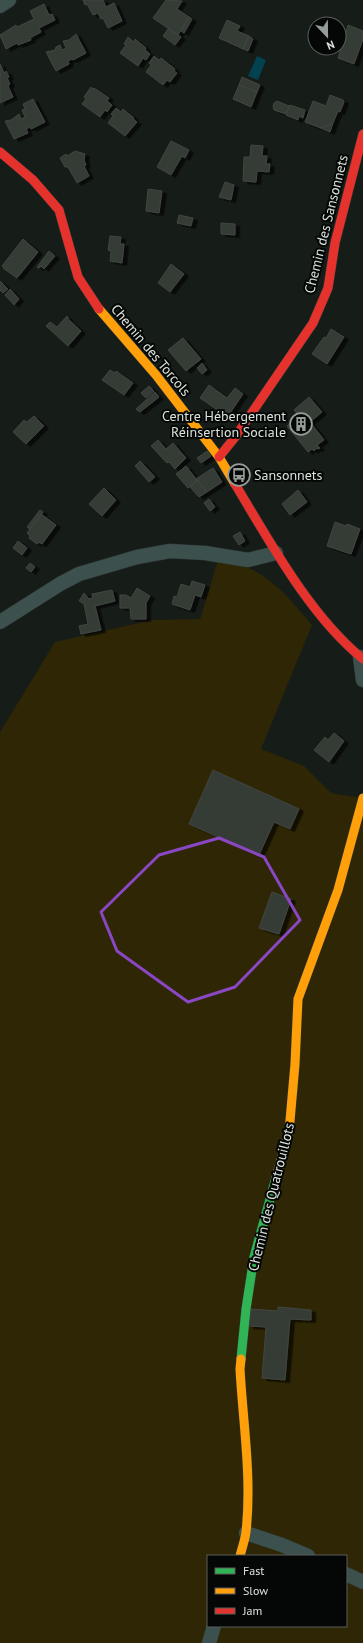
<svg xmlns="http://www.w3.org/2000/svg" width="363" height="1643" font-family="'PT Sans',sans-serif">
	<defs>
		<filter id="shadow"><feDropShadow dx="4.5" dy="2.5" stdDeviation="0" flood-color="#0009"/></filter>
	</defs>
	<rect width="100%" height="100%" fill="#161c18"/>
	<path fill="#2e2604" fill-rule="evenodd" d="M218,560C228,563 241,565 251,569C276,581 294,604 312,625L261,749L304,766L331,793L363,798V1643H0V732L55,642L152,620L200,619ZM208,1556H346V1626H208Z"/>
	<polygon fill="#024250" points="257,56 266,60 258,80 248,76"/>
	<g fill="#363b36" stroke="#414641" filter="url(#shadow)">
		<polygon points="83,0 103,0 106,7 114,3 122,21 108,28 103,18 101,19 98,13 93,15 87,4 85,5"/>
		<polygon points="166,0 182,1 177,9 189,17 178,35 153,18"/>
		<polygon points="44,4 49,15 52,14 55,20 39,28 41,32 30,38 31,40 18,45 17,43 6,49 0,35 16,25 17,27 34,19 30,11"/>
		<polygon points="189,17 192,19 184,33 181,31"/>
		<polygon points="227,20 240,26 237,31 249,36 243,49 219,38"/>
		<polygon points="348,25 363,31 363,39 354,64 338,58"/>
		<polygon points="168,29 181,37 175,45 163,36"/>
		<polygon points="76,34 86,53 73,60 72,59 68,61 69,64 56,71 46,52 55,50 56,47 60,45 62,50 66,48 63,41 69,40"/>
		<polygon points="249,36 253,39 248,51 243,49"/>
		<polygon points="128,37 134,42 135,39 146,48 145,50 150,54 146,60 143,58 138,66 120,53 126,45 124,44"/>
		<polygon points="154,56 159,60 161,58 175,69 174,71 177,73 170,82 167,80 163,85 146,72 151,65 149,63"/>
		<polygon points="0,64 4,73 6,71 9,77 7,78 10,84 8,86 13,97 0,103"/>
		<polygon points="242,77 260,85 257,92 239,85"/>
		<polygon points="239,85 257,92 251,107 233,99"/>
		<polygon points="91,87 93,89 94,88 109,98 107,101 112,105 107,112 105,110 100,117 82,104 86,99 84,97"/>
		<polygon points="330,95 343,100 344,102 340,112 338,111 333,123 321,128 305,122 313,101 326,106"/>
		<polygon points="33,99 45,122 31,129 30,127 26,129 28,133 14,139 5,121 11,120 19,114 21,119 25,117 22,110 25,109 23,104"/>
		<polygon points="277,101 289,106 286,114 274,110 273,106 274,103"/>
		<polygon points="290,105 305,110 303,118 299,116 298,120 286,115"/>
		<polygon points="116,108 121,112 123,109 134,118 133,119 137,122 125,136 108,123 113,116 111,114"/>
		<polygon points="333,123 330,132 321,128"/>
		<polygon points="171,141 189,150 185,158 182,156 171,175 157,167"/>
		<polygon points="251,145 263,146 262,156 267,156 266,164 270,164 269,172 257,171 256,182 243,181 244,157 250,157"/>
		<polygon points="75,151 85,154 84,160 86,165 84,166 89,176 77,183 68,167 65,167 60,158 66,154 67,156"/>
		<polygon points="225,182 234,185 231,200 219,197"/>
		<polygon points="148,189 162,191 159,213 146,211"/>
		<polygon points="179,215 193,218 191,226 177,223"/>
		<polygon points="221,223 235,224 235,235 221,234"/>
		<polygon points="110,236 121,237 120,244 124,244 122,263 110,261 111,251 108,250"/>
		<polygon points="23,239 38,252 17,278 3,268 4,267 2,266"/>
		<polygon points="49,251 55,256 44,269 41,266 39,268 37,267"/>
		<polygon points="171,264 184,274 170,292 158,283"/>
		<polygon points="0,281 8,289 3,293 0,290"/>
		<polygon points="10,289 19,299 14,305 5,295"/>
		<polygon points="67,316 68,318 68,319 81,331 68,346 46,326 50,322 57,327"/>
		<polygon points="331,329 344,337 327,364 312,354 324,337 326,338"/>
		<polygon points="183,338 201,359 186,371 168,350"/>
		<polygon points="202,363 207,370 202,374 197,368"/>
		<polygon points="110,370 115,373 116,371 133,383 124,395 102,380"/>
		<polygon points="180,381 186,388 180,393 174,386"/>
		<polygon points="209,385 227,398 235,388 243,394 226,419 217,413 219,411 200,398"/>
		<polygon points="149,386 154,391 146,398 141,393"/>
		<polygon points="155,392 159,397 140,412 138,411 136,409"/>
		<polygon points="309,397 322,412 310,422 324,440 317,445 320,448 318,449 317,448 314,451 312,449 308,452 287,426 299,416 294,410"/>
		<polygon points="34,416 44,426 26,444 13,432 24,420 27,422"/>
		<polygon points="158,440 166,449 173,443 186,458 175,469 169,462 167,463 151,446"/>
		<polygon points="207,451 211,456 201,463 197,458"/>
		<polygon points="140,461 155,477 149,482 135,466"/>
		<polygon points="186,466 197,480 188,488 176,474"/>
		<polygon points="213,468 222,482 207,492 196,479"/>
		<polygon points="197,480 207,492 199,497 190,487"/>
		<polygon points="104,488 116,500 102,516 89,504"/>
		<polygon points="298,490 307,502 290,515 282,504"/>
		<polygon points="209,499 215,507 210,511 204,503"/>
		<polygon points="40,510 43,512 30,529 27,527"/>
		<polygon points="41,514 56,525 42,544 38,542 37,544 29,538 30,536 27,533"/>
		<polygon points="335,522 346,526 347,524 360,529 351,554 327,546"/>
		<polygon points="240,532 245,541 239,545 233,536"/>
		<polygon points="18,541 27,548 22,555 13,548"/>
		<polygon points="30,563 35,567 31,572 26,568"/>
		<polygon points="192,581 205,585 201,597 195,595 190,610 172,604 174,596 177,597 181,584 190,587"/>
		<polygon points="137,588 150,596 146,603 146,619 131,619 130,608 120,608 120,595 126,595 131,598"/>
		<polygon points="112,590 115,601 95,606 101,630 81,634 79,626 88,624 84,604 79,601 84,593 89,599 93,598 92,594"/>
		<polygon points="334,733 344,741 329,762 314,750 325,737 328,740"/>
		<polygon points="213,770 299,809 290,829 274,822 259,855 189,824"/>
		<polygon points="272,892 291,899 279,934 259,928"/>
		<polygon points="278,1307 311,1310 311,1320 290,1319 285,1380 262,1378 266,1327 249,1326 251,1309 278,1311"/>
	</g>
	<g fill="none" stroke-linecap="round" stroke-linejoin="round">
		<g stroke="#323734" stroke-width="15">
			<g id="street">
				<polyline points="0,6 9,0"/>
				<polyline points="0,622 60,584 79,574 137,557 170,551 205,553 248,560 276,553"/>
				<polyline points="360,657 363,680"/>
				<polyline points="246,1533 282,1545 308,1556"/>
				<polyline points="346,1574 363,1582"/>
				<polyline points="209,1643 214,1626"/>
			</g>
		</g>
		<g stroke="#323734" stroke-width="10">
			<polyline id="fast" points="241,1359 246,1309 254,1257 277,1174"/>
		</g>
		<g stroke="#323734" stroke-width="10">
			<g id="slow">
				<polyline points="99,309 156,375 219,457 235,484"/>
				<polyline points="277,1174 289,1132 295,1064 298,999 338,890 363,798"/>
				<path d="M240,1556C242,1548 245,1540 246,1532C252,1478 243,1423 240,1369L241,1359"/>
			</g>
		</g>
		<g stroke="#323734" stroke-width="10">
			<g id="jam">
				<polyline points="0,152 33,180 59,210 78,277 99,309"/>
				<polyline points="219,457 236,436 313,323 328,288 335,243 363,134"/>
				<path d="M235,484C270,542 310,616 363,659"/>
			</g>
		</g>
		<use href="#street" stroke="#3c504e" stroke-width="14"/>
		<use href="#fast" stroke="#30b455" stroke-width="9"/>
		<use href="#slow" stroke="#ff9f0a" stroke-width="9"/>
		<use href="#jam" stroke="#e5322d" stroke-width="9"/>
	</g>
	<path fill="none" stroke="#8947c4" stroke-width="3" stroke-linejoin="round" d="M219,838L264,857L300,920L235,987L188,1002L117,951L101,912L159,855Z"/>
	<defs>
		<g id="building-ring" transform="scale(1.15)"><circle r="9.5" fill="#040705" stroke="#969d98" stroke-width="1.5"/><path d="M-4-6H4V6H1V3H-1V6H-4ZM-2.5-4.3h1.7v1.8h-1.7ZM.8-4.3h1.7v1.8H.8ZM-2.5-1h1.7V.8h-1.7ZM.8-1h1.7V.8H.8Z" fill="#969d98"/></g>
		<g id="bus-ring" transform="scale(1.15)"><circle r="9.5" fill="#040705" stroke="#969d98" stroke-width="1.5"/><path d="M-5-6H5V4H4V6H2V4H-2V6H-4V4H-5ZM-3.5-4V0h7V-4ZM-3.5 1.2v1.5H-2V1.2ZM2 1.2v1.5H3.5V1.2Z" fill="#969d98"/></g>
	</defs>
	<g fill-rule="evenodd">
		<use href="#building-ring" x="301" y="424"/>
		<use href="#bus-ring" x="239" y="475"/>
	</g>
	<g text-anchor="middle" stroke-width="4" stroke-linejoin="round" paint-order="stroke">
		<g font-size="14" fill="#dbe3dd" stroke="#040705">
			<text transform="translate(326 224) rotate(-76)" y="5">Chemin des Sansonnets</text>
			<text transform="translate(151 350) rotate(50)" y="5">Chemin des Torcols</text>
			<text transform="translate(271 1197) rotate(-76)" y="5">Chemin des Quatrouillots</text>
		</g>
		<g font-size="14" fill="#dbe3dd" stroke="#040705" text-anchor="end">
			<text x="286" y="421">Centre Hébergement<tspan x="286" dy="16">Réinsertion Sociale</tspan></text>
			<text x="254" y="480" text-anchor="start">Sansonnets</text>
		</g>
	</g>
	<rect x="207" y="1555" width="140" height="72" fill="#040705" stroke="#5a5f5b"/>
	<rect x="215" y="1568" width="20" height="6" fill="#30b455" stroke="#5a5f5b"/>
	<text x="243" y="1575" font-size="12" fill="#dbe3dd">Fast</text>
	<rect x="215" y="1588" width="20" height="6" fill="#ff9f0a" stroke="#5a5f5b"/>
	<text x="243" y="1595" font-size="12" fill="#dbe3dd">Slow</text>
	<rect x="215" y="1608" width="20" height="6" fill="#e5322d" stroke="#5a5f5b"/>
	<text x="243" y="1615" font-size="12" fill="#dbe3dd">Jam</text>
	<g transform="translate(327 36) rotate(158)"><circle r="19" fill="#040705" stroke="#5a5f5b"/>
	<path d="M0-3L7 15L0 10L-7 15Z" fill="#969d98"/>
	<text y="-6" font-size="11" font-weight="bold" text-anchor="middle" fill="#dbe3dd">N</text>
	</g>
</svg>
